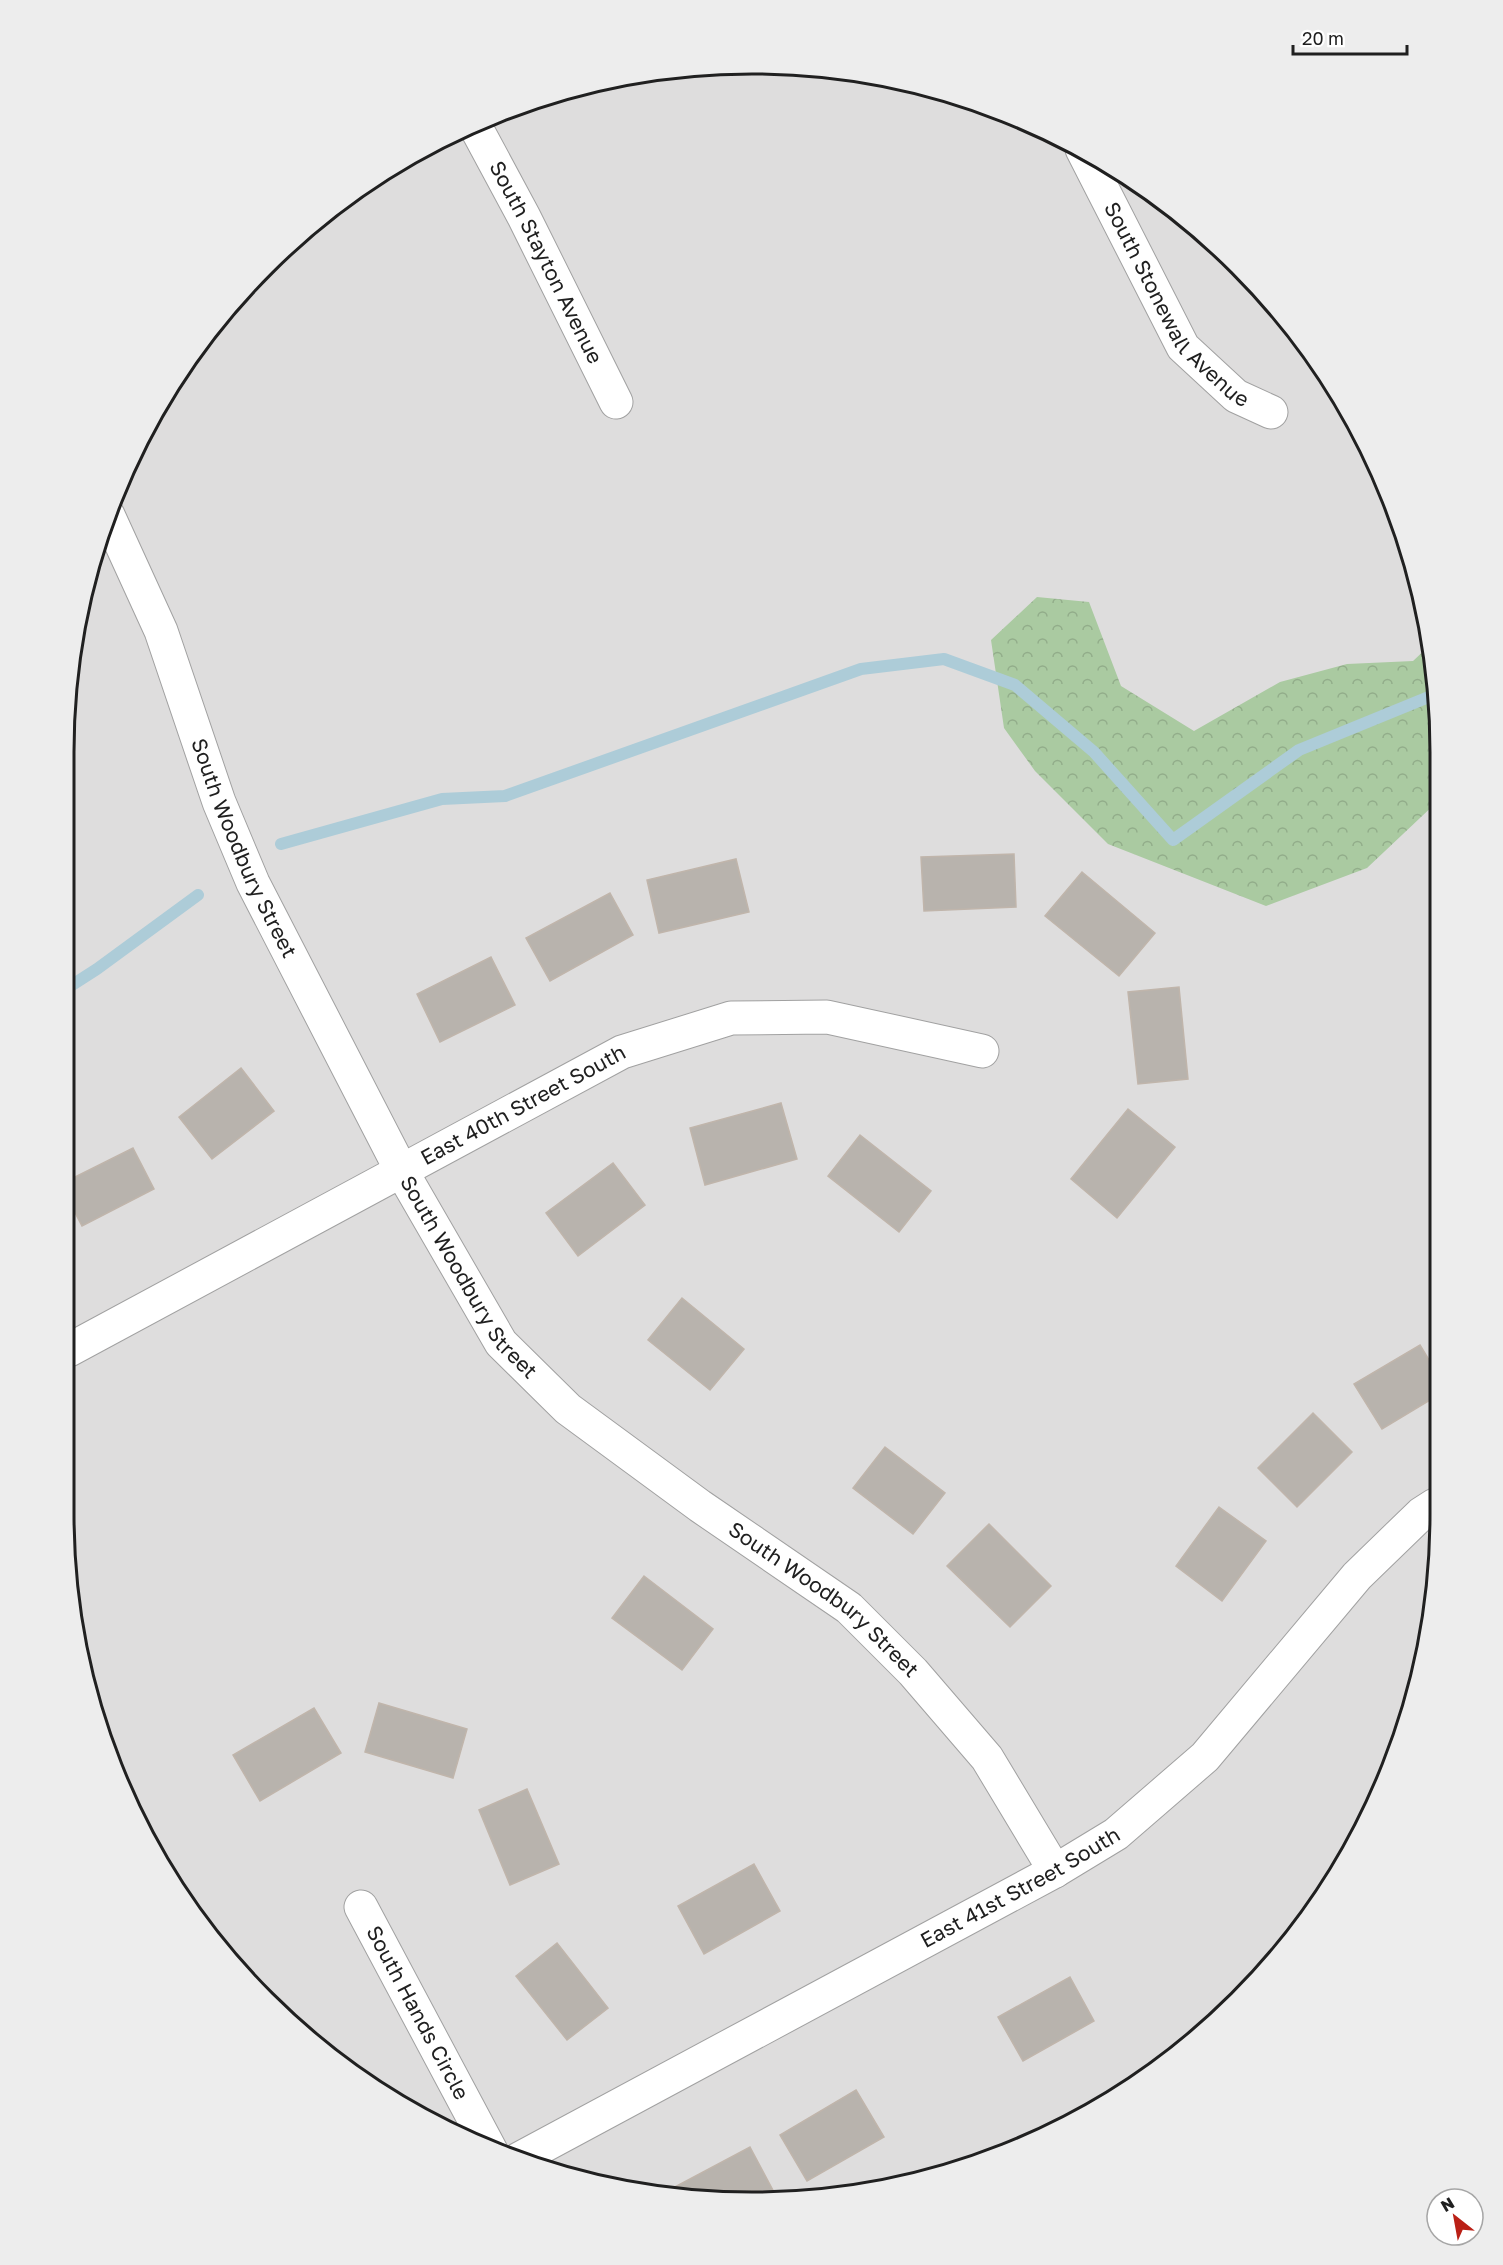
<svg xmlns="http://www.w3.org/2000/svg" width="1503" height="2265" font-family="'Golos Text',sans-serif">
	<defs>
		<pattern id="forest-crowns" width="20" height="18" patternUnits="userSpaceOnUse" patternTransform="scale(1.5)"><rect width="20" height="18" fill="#aacaa1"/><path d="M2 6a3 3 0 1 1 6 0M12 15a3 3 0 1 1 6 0" fill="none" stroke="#92ad8a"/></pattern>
	</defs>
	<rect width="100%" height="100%" fill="#efede7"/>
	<polygon fill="#dedddd" points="707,64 842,69 973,100 1096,155 1206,234 1298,333 1369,447 1417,574 1439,707 1434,1604 1416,1692 1369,1818 1269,1968 1205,2031 1096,2110 1015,2150 886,2189 706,2200 617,2189 488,2150 332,2060 264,2000 179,1896 99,1734 69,1604 69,661 87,573 134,447 234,297 333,205 447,134 574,86"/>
	<polygon fill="url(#forest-crowns)" points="1037,597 1089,602 1121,686 1194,731 1280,682 1347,664 1413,661 1429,646 1439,707 1438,801 1367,868 1266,906 1108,844 1035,771 1004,728 991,640"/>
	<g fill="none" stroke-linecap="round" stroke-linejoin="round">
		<g stroke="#adccd8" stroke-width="12">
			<polyline points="281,844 442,799 505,796 861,669 944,659 1015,685 1094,752 1173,840 1299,750 1436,694"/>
			<polyline points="69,987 97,969 198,895"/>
		</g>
	</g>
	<g fill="#b8b3ad" stroke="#c0b5ab" stroke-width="1.5">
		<polygon points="1014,854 1016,907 924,911 921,857"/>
		<polygon points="736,859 749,912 659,933 647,880"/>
		<polygon points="1082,872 1155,933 1119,976 1045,916"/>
		<polygon points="610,893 633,935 550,981 526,938"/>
		<polygon points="491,957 515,1005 440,1042 417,994"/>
		<polygon points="1179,987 1188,1079 1138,1084 1128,992"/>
		<polygon points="241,1068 274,1111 212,1159 179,1117"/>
		<polygon points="781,1103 797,1159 705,1185 690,1128"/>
		<polygon points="1128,1109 1175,1147 1117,1218 1071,1179"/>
		<polygon points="860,1135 931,1191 899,1232 828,1176"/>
		<polygon points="133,1148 154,1189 82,1226 69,1201 69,1180"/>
		<polygon points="613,1163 645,1205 578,1256 546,1213"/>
		<polygon points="682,1298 744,1349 710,1390 648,1340"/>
		<polygon points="1420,1345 1435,1370 1435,1397 1382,1429 1354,1384"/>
		<polygon points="1313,1413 1352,1452 1297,1507 1258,1468"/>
		<polygon points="885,1447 945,1493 913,1534 853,1488"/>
		<polygon points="1219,1507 1266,1541 1222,1601 1176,1566"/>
		<polygon points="989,1524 1051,1586 1010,1627 947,1566"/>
		<polygon points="644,1576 713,1629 682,1670 612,1618"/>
		<polygon points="379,1703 467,1729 453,1778 365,1752"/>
		<polygon points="314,1708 341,1753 260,1801 233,1755"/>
		<polygon points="527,1789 559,1864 510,1885 479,1810"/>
		<polygon points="754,1864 780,1911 704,1954 678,1906"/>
		<polygon points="557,1943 608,2008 567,2040 516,1976"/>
		<polygon points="1070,1977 1094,2021 1023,2061 998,2017"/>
		<polygon points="856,2090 884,2137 807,2181 780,2135"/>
		<polygon points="750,2147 775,2194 770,2196 706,2200 672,2196 669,2190"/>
	</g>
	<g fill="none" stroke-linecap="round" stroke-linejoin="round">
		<g stroke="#a1a1a1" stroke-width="35">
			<g id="minor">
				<path id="s1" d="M474,124L524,217L616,402"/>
				<path id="s2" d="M1082,149L1183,347L1236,396L1271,412"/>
				<path id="s3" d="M108,515L161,631L219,802L253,883L401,1170L501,1343L568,1409L700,1506L849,1608L913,1672L987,1758L1055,1871"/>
				<path id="s4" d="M69,1350L622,1052L731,1018L827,1017L982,1051"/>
				<path id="s5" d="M361,1907L491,2151"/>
				<path id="s6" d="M519,2159L1055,1871L1116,1834L1205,1757L1357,1576L1421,1514L1435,1505"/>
			</g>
		</g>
		<use href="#minor" stroke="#fff" stroke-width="33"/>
	</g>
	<g text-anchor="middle" stroke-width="4.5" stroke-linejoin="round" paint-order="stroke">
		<g font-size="21" fill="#202020" stroke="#fff">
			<text dy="7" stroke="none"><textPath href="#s1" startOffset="156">South Stayton Avenue</textPath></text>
			<text dy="7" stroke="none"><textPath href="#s2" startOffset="184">South Stonewall Avenue</textPath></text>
			<text dy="7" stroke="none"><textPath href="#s3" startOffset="360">South Woodbury Street</textPath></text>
			<text dy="7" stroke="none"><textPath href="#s4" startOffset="516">East 40th Street South</textPath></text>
			<text dy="7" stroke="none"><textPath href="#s3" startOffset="846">South Woodbury Street</textPath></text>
			<text dy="7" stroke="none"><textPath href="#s3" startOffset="1332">South Woodbury Street</textPath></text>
			<text dy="7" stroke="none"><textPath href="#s6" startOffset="570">East 41st Street South</textPath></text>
			<text dy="7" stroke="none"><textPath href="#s5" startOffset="120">South Hands Circle</textPath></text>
		</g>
	</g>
	<path d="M0 0H1503V2265H0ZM752 74H752A678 678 0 0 1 1430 752V1514A678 678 0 0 1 752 2192H752A678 678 0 0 1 74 1514V752A678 678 0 0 1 752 74Z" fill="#ededed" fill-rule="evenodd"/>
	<path fill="none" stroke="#202020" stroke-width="3" d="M752 74H752A678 678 0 0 1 1430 752V1514A678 678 0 0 1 752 2192H752A678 678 0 0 1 74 1514V752A678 678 0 0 1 752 74Z"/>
	<g transform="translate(1455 2217) rotate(329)"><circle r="28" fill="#ffffff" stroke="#a6a6a6" stroke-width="1.5"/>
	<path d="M0-4.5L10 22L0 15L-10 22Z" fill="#ba2016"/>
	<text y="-9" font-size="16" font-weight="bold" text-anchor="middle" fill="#202020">N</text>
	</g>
	<path d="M1293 45v9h114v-9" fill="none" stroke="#202020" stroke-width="3"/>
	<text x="1302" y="45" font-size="18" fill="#202020" stroke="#ffffff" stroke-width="4.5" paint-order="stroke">20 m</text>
</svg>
